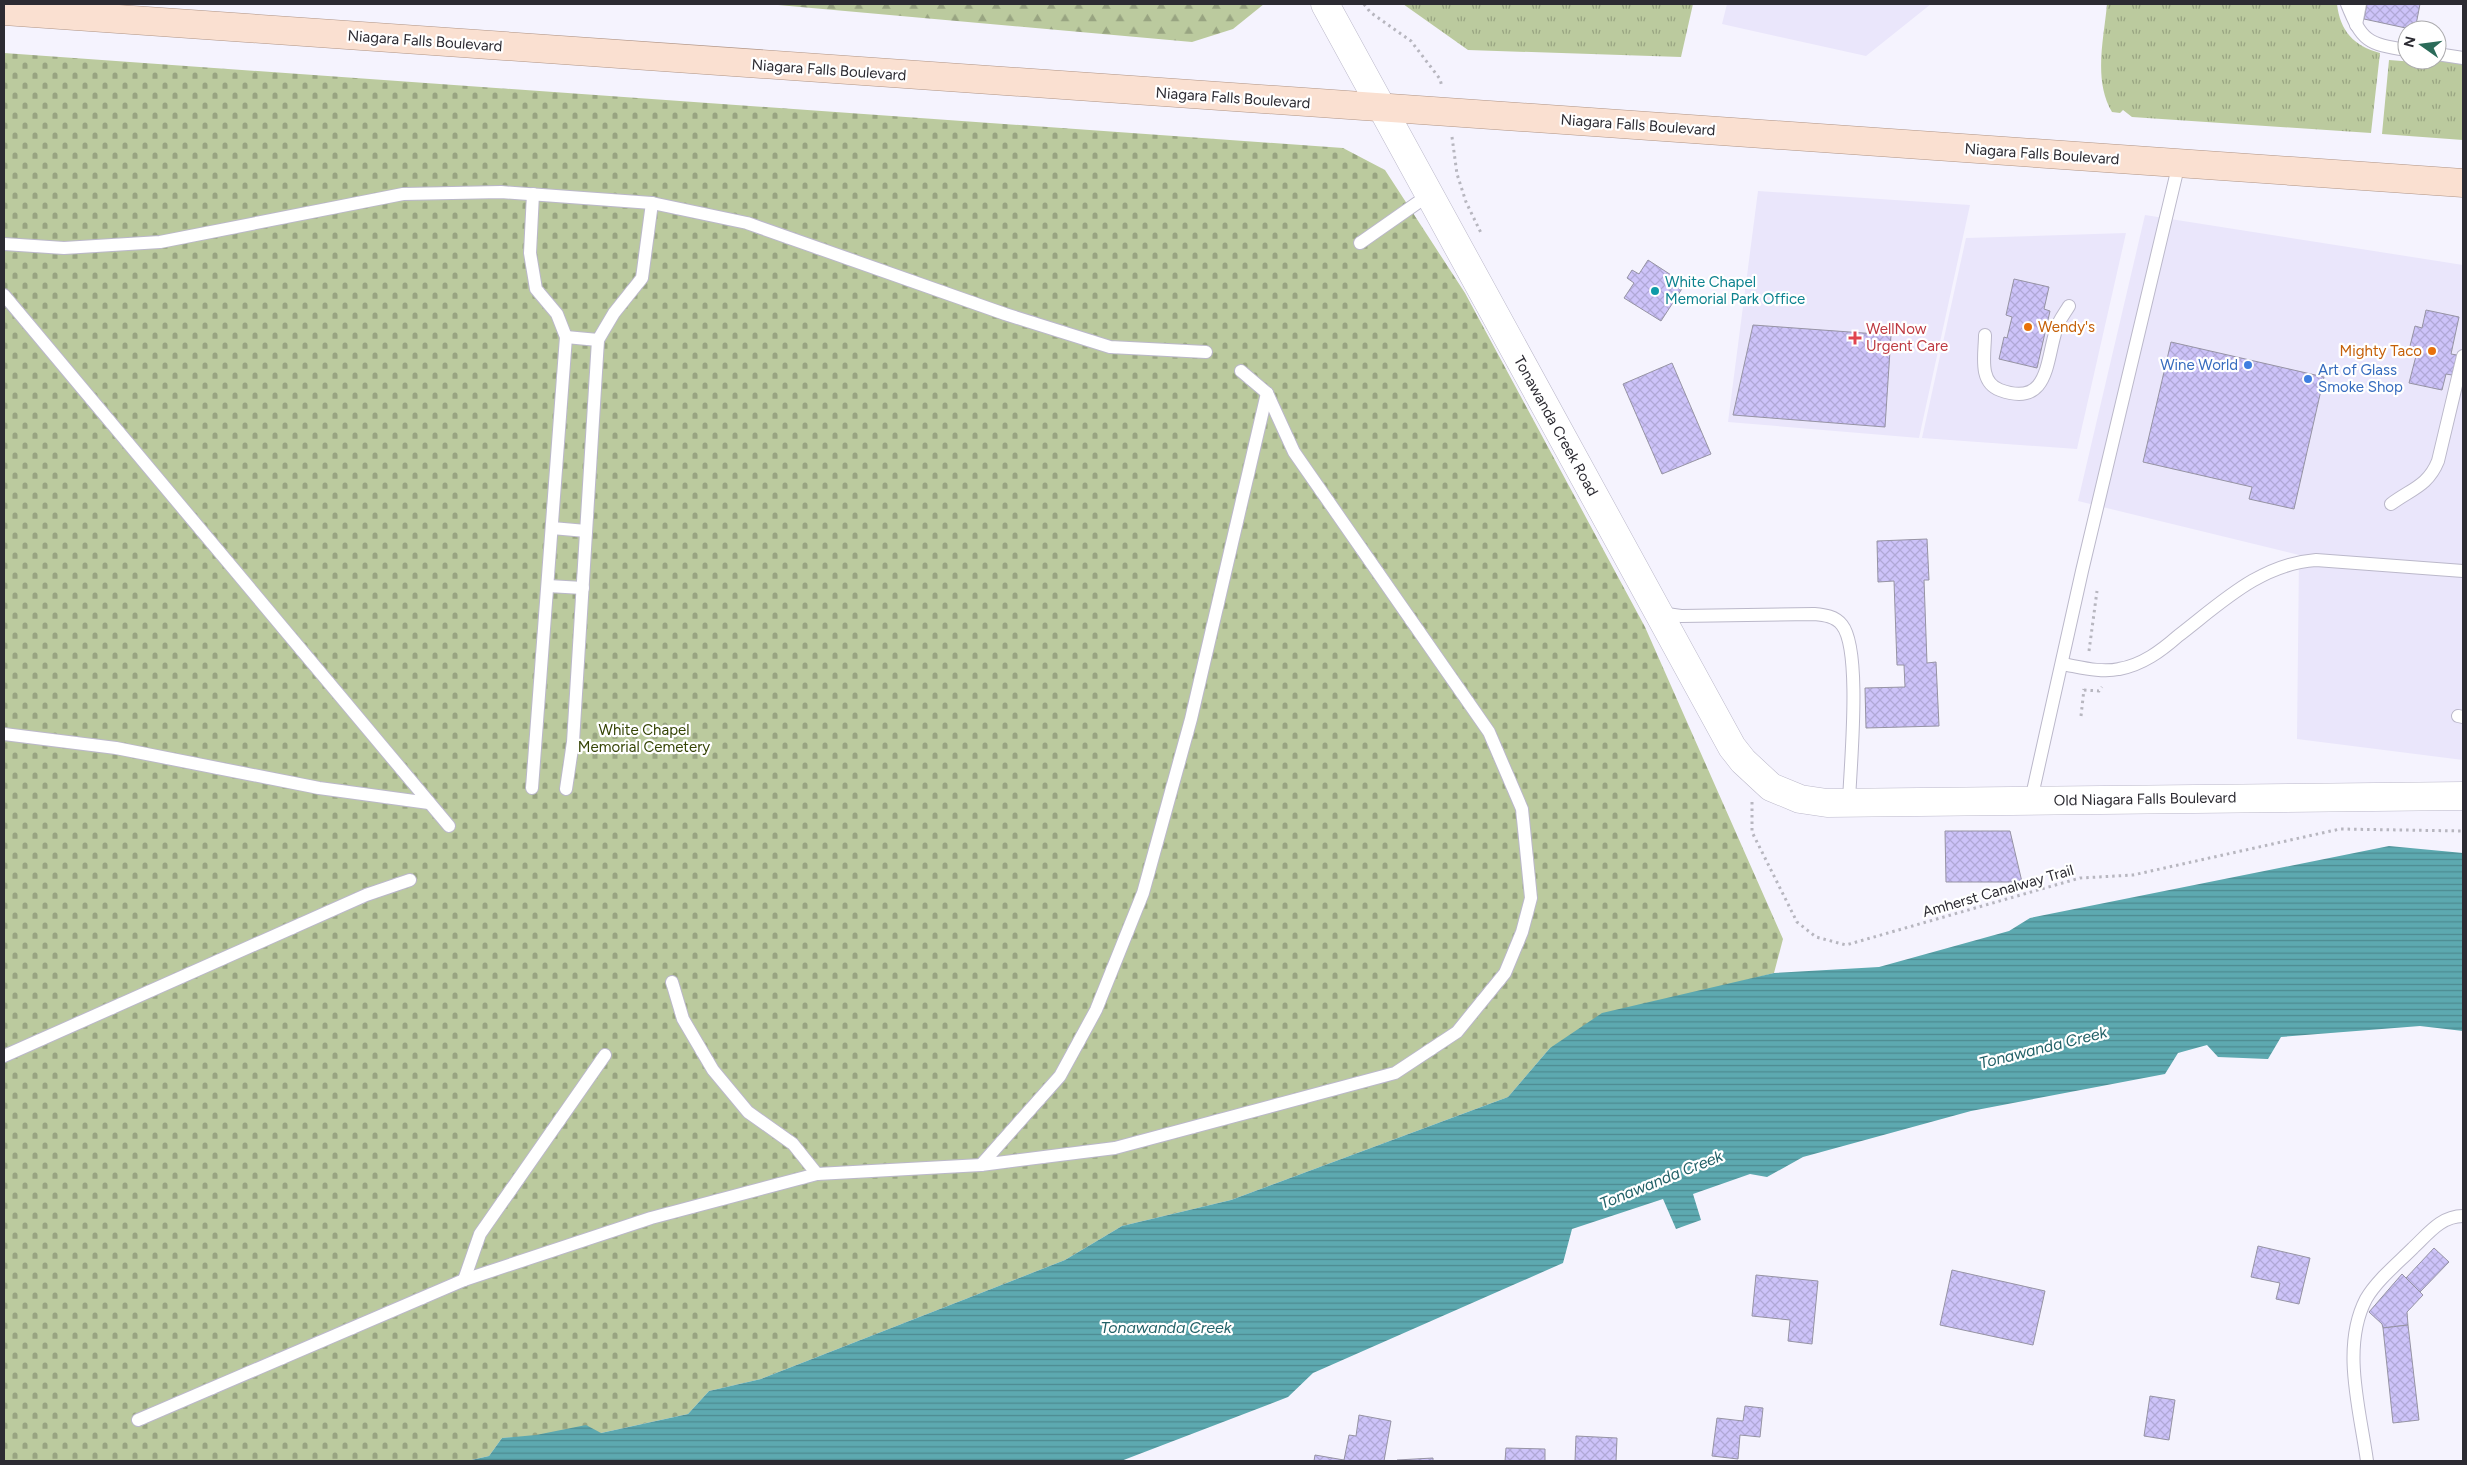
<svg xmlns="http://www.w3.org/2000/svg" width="2467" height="1465" font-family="Figtree,sans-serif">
	<defs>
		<pattern id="grass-tufts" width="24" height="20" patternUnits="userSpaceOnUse" patternTransform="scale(1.25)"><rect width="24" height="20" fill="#bbca9e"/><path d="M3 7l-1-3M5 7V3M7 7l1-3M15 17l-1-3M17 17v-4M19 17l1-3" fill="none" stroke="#98a481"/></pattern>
		<pattern id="forest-firs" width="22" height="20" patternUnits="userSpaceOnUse" patternTransform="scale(1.25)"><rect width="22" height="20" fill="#bbca9e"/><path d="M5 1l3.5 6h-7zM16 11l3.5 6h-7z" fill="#98a481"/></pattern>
		<pattern id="cemetery-stones" width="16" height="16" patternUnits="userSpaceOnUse" patternTransform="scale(1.25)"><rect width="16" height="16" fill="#bbca9e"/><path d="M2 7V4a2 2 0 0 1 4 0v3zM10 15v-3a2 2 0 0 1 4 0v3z" fill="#98a481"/></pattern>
		<pattern id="water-rules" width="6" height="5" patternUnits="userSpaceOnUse" patternTransform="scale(1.25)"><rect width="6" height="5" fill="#5da9b0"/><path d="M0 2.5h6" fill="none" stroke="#4d8a90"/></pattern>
		<pattern id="building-cross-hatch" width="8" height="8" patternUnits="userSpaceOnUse" patternTransform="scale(1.25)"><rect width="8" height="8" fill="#cdc3f9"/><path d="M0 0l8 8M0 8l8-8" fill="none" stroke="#b0a8d6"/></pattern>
	</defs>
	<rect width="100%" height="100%" fill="#f5f3fe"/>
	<g fill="#eae6fb">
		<polygon points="1727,4 1931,4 1866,56 1722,24"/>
		<polygon points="1758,191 1970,205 1919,438 1728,422"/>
		<polygon points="2145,215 2463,265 2463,760 2297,739 2299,555 2078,501"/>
		<polygon points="2126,233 2077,449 1922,438 1966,238"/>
	</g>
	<g fill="url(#grass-tufts)">
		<polygon points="1403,4 1693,4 1681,57 1468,50"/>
		<path d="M2107,4H2337C2340,31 2354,46 2380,53L2371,133L2132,117L2123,110L2120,113L2112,112C2093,80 2104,39 2107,4Z"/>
		<polygon points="2389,60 2415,62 2416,60 2463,62 2463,140 2382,134"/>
	</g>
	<polygon fill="url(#forest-firs)" points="767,4 1264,4 1233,29 1192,42"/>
	<polygon fill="url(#cemetery-stones)" points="4,53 1343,148 1385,170 1465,293 1645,627 1783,939 1774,973 1712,989 1550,1048 1508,1097 1231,1200 1122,1226 1065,1260 761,1379 709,1391 688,1414 601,1433 502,1438 489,1456 467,1461 4,1461"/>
	<polygon fill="url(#water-rules)" points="2389,846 2463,853 2463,1031 2420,1026 2281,1037 2268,1059 2218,1057 2207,1045 2178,1053 2165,1074 1971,1111 1803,1157 1767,1177 1750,1174 1693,1194 1701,1220 1676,1229 1663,1199 1572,1229 1563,1263 1313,1373 1288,1397 1121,1461 467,1461 489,1456 502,1438 536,1435 586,1425 601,1433 688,1414 709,1391 761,1379 1065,1260 1122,1226 1231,1200 1508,1097 1550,1048 1602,1013 1774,973 1879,967 2009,931 2030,918"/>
	<g fill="url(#building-cross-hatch)" stroke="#9693a4">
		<polygon points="2367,4 2420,4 2415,30 2364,19"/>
		<polygon points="1648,260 1685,284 1661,321 1624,298 1634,283 1627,278 1632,270 1639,274"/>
		<polygon points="2014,279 2049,287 2044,309 2050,311 2037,368 1999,359 2004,337 2007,338 2012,317 2006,315"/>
		<polygon points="2426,310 2459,317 2451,354 2457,355 2452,375 2446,374 2442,390 2409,383 2417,352 2409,350 2415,326 2422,328"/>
		<polygon points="1753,325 1891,335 1885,427 1733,415"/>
		<polygon points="2171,342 2324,377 2294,509 2249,499 2252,487 2143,462"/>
		<polygon points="1672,363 1711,454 1662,474 1623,384"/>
		<polygon points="1927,539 1929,580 1924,580 1927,663 1936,662 1939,726 1866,728 1865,688 1905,687 1904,665 1897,665 1894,581 1878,582 1877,541"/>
		<polygon points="1945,831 2010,831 2022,882 1946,882"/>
		<polygon points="2258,1246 2310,1258 2299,1304 2276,1299 2280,1283 2251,1277"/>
		<polygon points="2434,1248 2449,1262 2420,1292 2406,1278"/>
		<polygon points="1952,1270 2045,1291 2033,1345 1940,1325"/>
		<polygon points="2402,1274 2423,1295 2407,1312 2408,1325 2383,1328 2382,1324 2369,1312"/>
		<polygon points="1756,1275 1818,1281 1812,1344 1788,1341 1790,1320 1752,1316"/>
		<polygon points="2408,1325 2419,1420 2393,1423 2383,1328"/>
		<polygon points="2150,1396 2175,1400 2169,1440 2144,1436"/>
		<polygon points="1745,1406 1763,1408 1760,1437 1740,1435 1738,1459 1712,1456 1717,1418 1743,1421"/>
		<polygon points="1359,1415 1391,1421 1384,1461 1314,1461 1315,1455 1344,1460 1349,1435 1356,1436"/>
		<polygon points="1576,1436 1617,1438 1616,1461 1575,1461"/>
		<polygon points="1506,1448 1545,1449 1545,1461 1505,1461"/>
		<polygon points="1433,1458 1433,1461 1397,1461 1397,1460"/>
	</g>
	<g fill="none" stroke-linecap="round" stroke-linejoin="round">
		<g stroke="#bbb8ca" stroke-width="14">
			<g id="lane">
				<path d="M2347,4C2362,41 2367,44 2407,50"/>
				<polyline points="2356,25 2360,4"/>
				<polyline points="2437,54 2463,58"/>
				<polyline points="1360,243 1430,194"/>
				<polyline points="4,244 64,248 160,242 403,194 501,192 652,203 747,223 1005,314 1110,347 1206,352"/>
				<polyline points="4,295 449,826"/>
				<path d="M1985,335C1985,354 1978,382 2000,390C2049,408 2046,361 2056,330C2058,321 2065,313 2069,306"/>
				<polyline points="566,337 598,340"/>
				<path d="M2391,504C2411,489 2428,486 2438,461L2463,356"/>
				<polyline points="552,528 586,531"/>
				<polyline points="548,586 583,588"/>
				<path d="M1660,613L1681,616L1814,614C1824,615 1835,616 1842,625C1862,650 1850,767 1849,802"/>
				<path d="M2062,664C2080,667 2101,673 2119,669C2142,665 2161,651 2178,636C2221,603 2260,564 2316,560L2463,571"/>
				<polyline points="2458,716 2463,717"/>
				<polyline points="4,734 116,748 319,788 429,803"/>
				<polyline points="532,788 566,337 557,314 536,289 530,253 533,194"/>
				<polyline points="566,789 573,742 598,340 614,313 642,278 652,203"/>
				<polyline points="2031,800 2082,571 2179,163"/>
				<polyline points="672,982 683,1019 713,1070 748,1112 793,1144 817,1174"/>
				<polyline points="4,1056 366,895 410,880"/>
				<polyline points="981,1165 1060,1076 1096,1010 1143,893 1191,719 1267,393"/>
				<polyline points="464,1280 480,1234 605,1055"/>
				<polyline points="138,1420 464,1280 651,1218 817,1174 981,1165 1115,1148 1395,1073 1457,1032 1505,973 1522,932 1531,898 1522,809 1489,732 1294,452 1267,393 1241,371"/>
				<path d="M2367,1461C2360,1410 2341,1347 2366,1299C2377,1280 2398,1263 2413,1248C2428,1234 2441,1216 2463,1216"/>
			</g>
		</g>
		<g stroke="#bbb8ca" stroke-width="29">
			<polyline id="secondary" points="1325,4 1732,747 1743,761 1771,787 1800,799 1827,803 2463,796"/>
		</g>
		<g stroke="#af9486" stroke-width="29">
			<polyline id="primary" points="4,11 2463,183"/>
		</g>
		<g stroke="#b7b6bf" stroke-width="3" stroke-dasharray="2.5 4" stroke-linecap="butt">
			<polyline points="1364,4 1370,12 1411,41 1440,79 1442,87"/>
			<polyline points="1452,137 1457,174 1466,202 1482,235"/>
			<polyline points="2089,651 2097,591"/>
			<polyline points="2084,690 2099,691 2102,687"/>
			<polyline points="2081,716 2084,689"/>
			<polyline points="1752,802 1752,832 1797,922 1816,937 1846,945 2080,878 2133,875 2340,829 2463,831"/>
		</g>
		<use href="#lane" stroke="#fff" stroke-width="12"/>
		<use href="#secondary" stroke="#fff" stroke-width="28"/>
		<use href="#primary" stroke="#fae0d1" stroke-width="28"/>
	</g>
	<circle fill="#0f9aa8" stroke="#fff" stroke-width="2" cx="1655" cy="291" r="5"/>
	<g fill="#e8710a" stroke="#fff" stroke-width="2">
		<circle cx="2028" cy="327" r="5"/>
		<circle cx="2432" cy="351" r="5"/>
	</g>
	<path fill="#e0444e" stroke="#fff" stroke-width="2" d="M1852.5 330.5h5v5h5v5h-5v5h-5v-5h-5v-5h5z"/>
	<g fill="#3f7fe0" stroke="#fff" stroke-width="2">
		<circle cx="2248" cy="365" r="5"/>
		<circle cx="2308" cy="379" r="5"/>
	</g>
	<g text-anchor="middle" stroke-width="4.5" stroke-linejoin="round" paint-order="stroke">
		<g font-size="15" fill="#2c2b32" stroke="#fff">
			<text transform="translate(425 41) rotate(4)" y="5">Niagara Falls Boulevard</text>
			<text transform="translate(829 70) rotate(4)" y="5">Niagara Falls Boulevard</text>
			<text transform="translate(1233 98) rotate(4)" y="5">Niagara Falls Boulevard</text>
			<text transform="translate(1638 125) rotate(4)" y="5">Niagara Falls Boulevard</text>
			<text transform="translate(2042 154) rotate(4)" y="5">Niagara Falls Boulevard</text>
			<text transform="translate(1556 426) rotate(61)" y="5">Tonawanda Creek Road</text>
			<text transform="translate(2145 799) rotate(-1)" y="5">Old Niagara Falls Boulevard</text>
			<text transform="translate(1998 891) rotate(-16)" y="5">Amherst Canalway Trail</text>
		</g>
		<g font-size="15" fill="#0d838f" stroke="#fff" text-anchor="start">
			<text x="1665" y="287">White Chapel<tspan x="1665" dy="17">Memorial Park Office</tspan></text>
		</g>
		<g font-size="15" fill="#c56008" stroke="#fff" text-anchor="start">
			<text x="2038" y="332">Wendy's</text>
			<text x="2422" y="356" text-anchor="end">Mighty Taco</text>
		</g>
		<g font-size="15" fill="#be3a42" stroke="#fff" text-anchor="start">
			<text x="1866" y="334">WellNow<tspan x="1866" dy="17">Urgent Care</tspan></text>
		</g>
		<g font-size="15" fill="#366cbe" stroke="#fff" text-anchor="end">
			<text x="2238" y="370">Wine World</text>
			<text x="2318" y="375" text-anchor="start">Art of Glass<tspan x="2318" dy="17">Smoke Shop</tspan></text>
		</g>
		<g font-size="15" fill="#354405" stroke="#fff">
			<text x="644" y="735">White Chapel<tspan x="644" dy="17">Memorial Cemetery</tspan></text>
		</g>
		<g font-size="16" font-style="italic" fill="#236268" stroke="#fff">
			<text transform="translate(2043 1047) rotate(-14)" y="6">Tonawanda Creek</text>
			<text transform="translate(1661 1179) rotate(-22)" y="6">Tonawanda Creek</text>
			<text x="1166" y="1333">Tonawanda Creek</text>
		</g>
	</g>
	<rect width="2467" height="1465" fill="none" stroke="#2c2b32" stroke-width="10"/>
	<g transform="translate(2422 45) rotate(284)"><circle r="24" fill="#ffffff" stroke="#abaaad"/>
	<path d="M0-4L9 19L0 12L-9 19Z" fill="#2b6b59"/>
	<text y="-8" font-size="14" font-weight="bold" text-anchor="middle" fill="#2c2b32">N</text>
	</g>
</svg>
